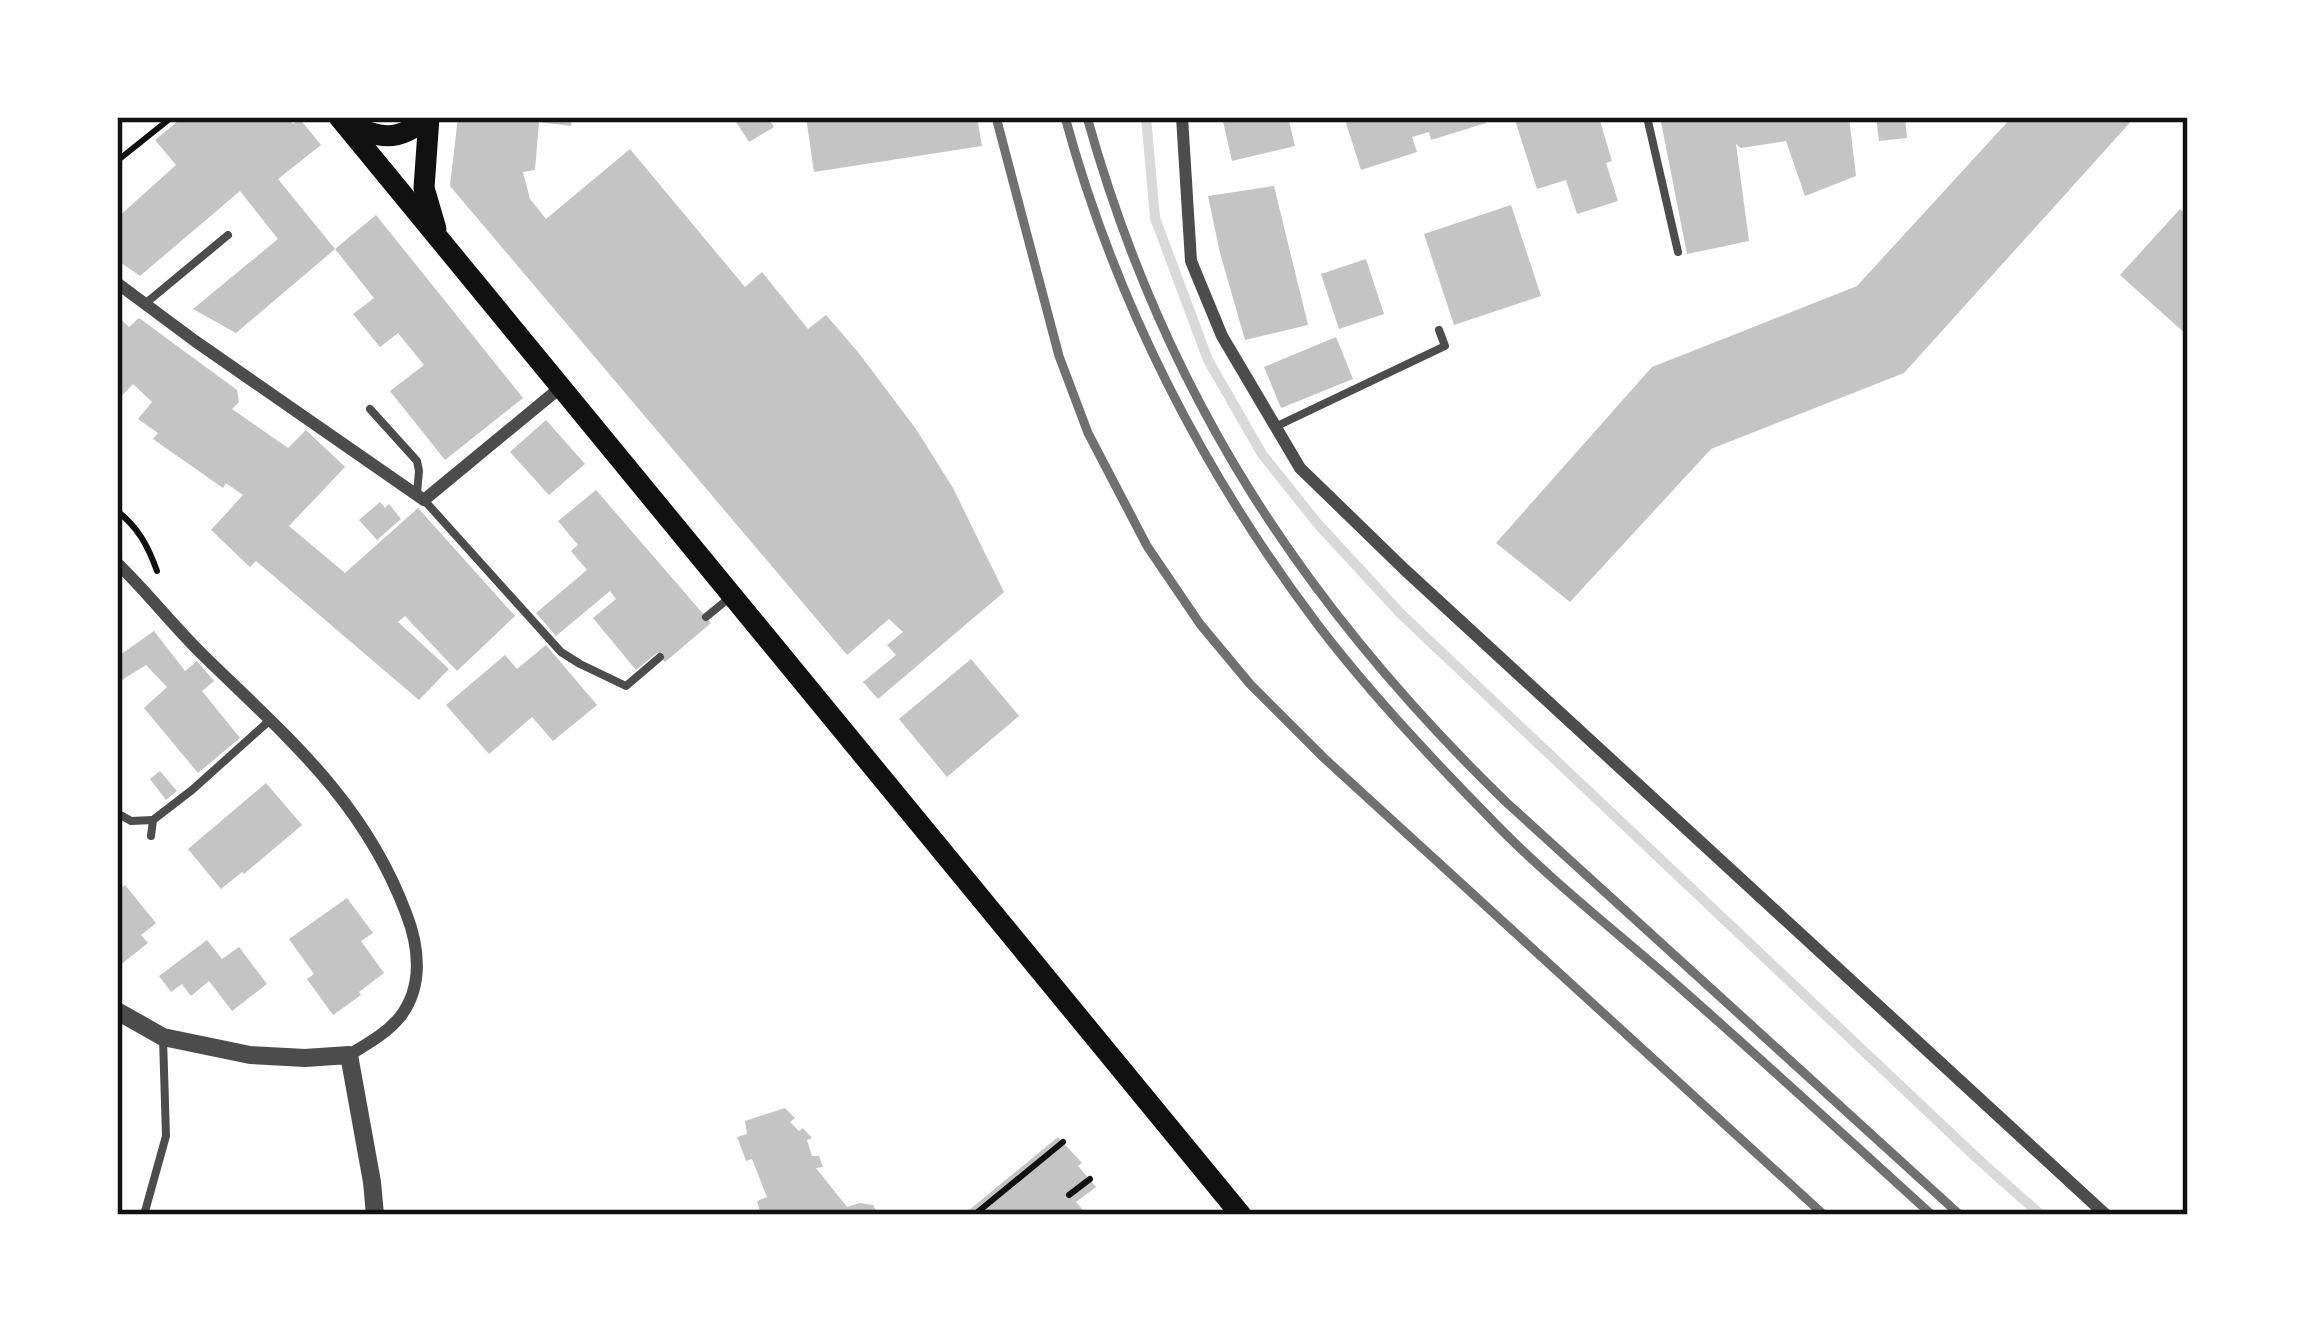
<svg xmlns="http://www.w3.org/2000/svg" width="2305" height="1332" font-family="'DM Sans',sans-serif">
	<rect width="100%" height="100%" fill="#fff"/>
	<g fill="none" stroke-linecap="round" stroke-linejoin="round">
		<polyline stroke="#d9d9d9" stroke-width="10" points="1146,117 1155,218 1208,360 1262,454 1318,524 1401,614 1979,1160 2041,1215"/>
	</g>
	<g fill="#c4c4c4">
		<polygon points="183,117 288,117 293,124 299,118 321,145 278,179 335,249 236,333 193,309 278,239 240,191 140,276 117,260 117,218 176,165 155,140"/>
		<polygon points="458,117 572,117 571,126 539,122 535,170 523,172 530,199 546,219 630,149 745,287 762,272 808,329 826,315 858,352 916,429 953,488 1004,592 878,699 863,682 896,655 887,645 903,632 889,619 847,655 450,186"/>
		<polygon points="733,117 767,117 774,127 749,142"/>
		<polygon points="806,117 977,117 982,146 814,172"/>
		<polygon points="1222,117 1288,117 1295,146 1232,161"/>
		<polygon points="1344,117 1484,117 1486,123 1431,140 1429,132 1412,137 1417,152 1361,170"/>
		<polygon points="1514,117 1610,117 1600,121 1612,161 1606,163 1618,201 1577,214 1566,180 1537,189"/>
		<polygon points="1660,117 1849,117 1856,176 1805,196 1786,141 1741,148 1736,144 1749,241 1687,254"/>
		<polygon points="1876,117 1905,117 1907,138 1879,141"/>
		<polygon points="2012,117 2135,117 1904,373 1711,449 1570,602 1496,543 1652,367 1857,286"/>
		<polygon points="1274,186 1308,325 1245,340 1220,253 1208,196"/>
		<polygon points="1511,205 1541,296 1454,325 1424,234"/>
		<polygon points="2180,209 2188,216 2188,336 2120,275"/>
		<polygon points="376,215 523,398 445,460 390,391 424,365 398,333 380,347 353,314 374,298 335,249"/>
		<polygon points="1366,259 1384,314 1339,329 1321,274"/>
		<polygon points="117,316 129,327 139,318 237,390 239,402 232,409 288,448 306,430 345,467 289,526 345,573 418,508 515,616 457,671 405,616 398,622 449,669 419,700 256,561 250,567 211,530 243,495 226,483 223,488 153,439 158,433 138,419 152,402 133,384 117,401"/>
		<polygon points="1336,337 1353,379 1281,408 1264,367"/>
		<polygon points="546,420 585,464 549,495 510,452"/>
		<polygon points="596,490 711,623 665,662 657,653 636,670 593,618 616,599 610,591 556,636 536,613 587,570 571,551 578,545 558,521"/>
		<polygon points="380,502 385,508 389,504 401,519 377,540 359,520"/>
		<polygon points="154,631 185,671 197,661 214,681 202,691 240,738 198,773 144,708 167,687 146,665 117,683 117,657"/>
		<polygon points="546,645 597,705 553,741 532,717 489,754 446,705 505,655 517,669"/>
		<polygon points="971,659 1019,716 947,777 899,719"/>
		<polygon points="160,771 177,791 166,800 150,779"/>
		<polygon points="266,783 302,825 244,874 242,872 221,889 188,849"/>
		<polygon points="125,885 156,923 141,935 148,943 119,966 117,964 117,891"/>
		<polygon points="347,898 373,933 361,941 384,973 359,992 361,995 333,1015 307,979 314,974 289,939"/>
		<polygon points="207,940 222,959 239,947 267,984 232,1011 209,981 191,996 182,984 171,992 159,976"/>
		<polygon points="785,1108 795,1118 790,1122 799,1131 803,1128 812,1138 807,1140 812,1156 819,1156 823,1167 816,1168 847,1207 860,1203 873,1205 878,1215 761,1215 757,1201 767,1197 752,1159 746,1161 737,1137 747,1134 745,1121"/>
		<polygon points="1058,1137 1082,1163 1078,1166 1096,1187 1076,1202 1087,1215 963,1215"/>
	</g>
	<g fill="none" stroke-linecap="round" stroke-linejoin="round">
		<g stroke="#111" stroke-width="6">
			<polyline points="117,161 172,117"/>
			<path d="M117,511C138,527 148,546 157,571"/>
			<polyline points="1069,1195 1090,1179"/>
			<polyline points="974,1215 1063,1142"/>
		</g>
		<g stroke="#4c4c4c" stroke-width="8">
			<polyline points="1647,117 1678,252"/>
			<polyline points="146,303 228,235"/>
			<polyline points="370,409 417,461 419,471 417,493"/>
			<polyline points="1277,426 1445,346 1439,330"/>
			<polyline points="424,500 561,652 580,664 626,686 660,657"/>
			<polyline points="706,617 728,599"/>
			<polyline points="117,813 131,821 153,820"/>
			<polyline points="151,836 153,820 192,790 269,721"/>
			<polyline points="144,1215 166,1136 163,1038"/>
		</g>
		<g stroke="#4c4c4c" stroke-width="12">
			<polyline points="1182,117 1191,261 1222,336 1300,468 1404,569 2106,1215"/>
			<polyline points="117,283 195,341 424,500 561,387"/>
			<path d="M117,563C148,593 174,627 205,657C287,737 364,801 406,913C419,946 424,986 400,1017C386,1034 367,1044 349,1055"/>
		</g>
		<polyline stroke="#4c4c4c" stroke-width="18" points="117,1011 163,1037 250,1055 305,1058 349,1055 372,1182 375,1215"/>
		<g stroke="#111" stroke-width="21">
			<polyline points="339,117 1241,1215"/>
			<polyline points="429,117 424,188 436,229"/>
			<path d="M344,123C379,138 398,144 427,117"/>
		</g>
		<g stroke="#707070" stroke-width="9">
			<polyline points="996,117 1059,356 1088,433 1147,546 1200,624 1250,684 1324,758 1824,1215"/>
			<path d="M1065,117C1115,301 1203,473 1318,625C1369,692 1428,755 1487,815C1543,874 1608,925 1669,978C1758,1056 1845,1136 1932,1215"/>
			<path d="M1087,117C1164,393 1302,604 1506,802L1960,1215"/>
		</g>
	</g>
	<rect width="2305" height="1332" fill="none" stroke="#ffffff" stroke-width="240"/>
	<rect x="120" y="120" width="2065" height="1092" fill="none" stroke="#111" stroke-width="4.5"/>
</svg>
